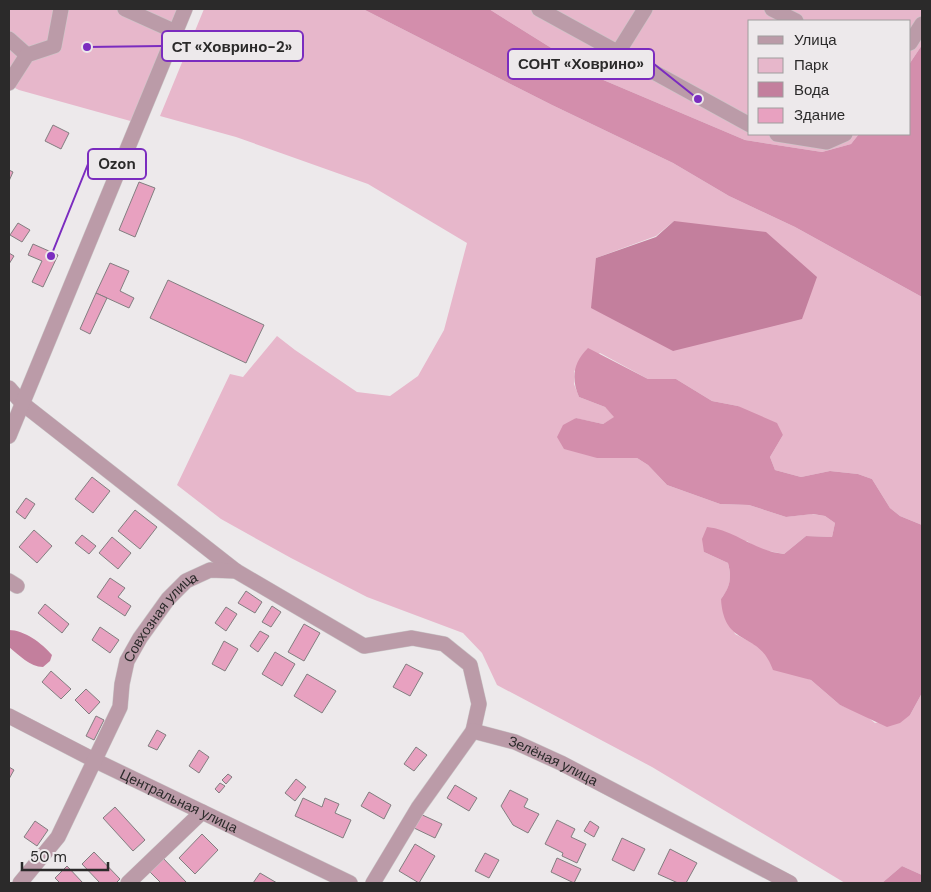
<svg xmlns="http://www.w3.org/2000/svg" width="931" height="892" font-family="'DM Sans',sans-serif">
	<rect width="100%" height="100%" fill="#ede9eb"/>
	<g fill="#e7b7cb" fill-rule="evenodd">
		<polygon points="9,9 180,9 134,122 19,90 9,85"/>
		<path d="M204,9H363L552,105L673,163L729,196L795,227L922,297V525L900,516L890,508L872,479L858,474L830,471L801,477L775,470L770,457L783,435L738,406L712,401L676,379H648L600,353L574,371V384L579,397L605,407L615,417L603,424L575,418L597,458H637L648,465L667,485L720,504L749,505L786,517L812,514L825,516L835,523L832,537L806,536L784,554L758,549L747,541L704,552L728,563C732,579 730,587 721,599L735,634L760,647L769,657L798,675L811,680L840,705L865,715L875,723L910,715L922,693V875L902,866L882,883H845L652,767L497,685L482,653L463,633L367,597L291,558L221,519L177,485L230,374L243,377L277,336L295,350L357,392L390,396L418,376L444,330L467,243L368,184L236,137L160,116ZM674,221L673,351L596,258L656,236Z"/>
		<polygon points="489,9 922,9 922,45 910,63 910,21 750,21 750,134 859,134 851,144 822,152 745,140 601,79"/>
	</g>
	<g fill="#d38eac">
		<polygon points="363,9 489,9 601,79 745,140 822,152 851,144 859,134 910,134 910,63 922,45 922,297 795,227 729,196 673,163 552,105"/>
		<path d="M588,348L648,379H676L712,401L738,406L777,423L783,435L770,457L775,470L801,477L830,471L858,474L872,479L890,508L900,516L922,525V693L910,715L900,723L887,727L840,705L811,680L773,670C759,629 724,649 721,599C730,587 732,578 728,563L704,552L702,539L707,527C736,530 753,551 784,554L806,536L832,537L835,523L825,516L813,514L786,517L749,505L720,504L667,485L648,465L637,458H597L564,449L557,437L563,425L576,418L603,424L614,417L605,407L579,397C571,378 573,363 588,348Z"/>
		<polygon points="902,866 922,875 922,883 882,883"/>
	</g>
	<g fill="#c37f9d">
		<polygon points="674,221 766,232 817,277 802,319 673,351 591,308 596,258 656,237"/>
		<path d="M9,630C24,630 42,643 52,655L50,661L43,667C30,667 19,655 9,647Z"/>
	</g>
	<g fill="#e8a1c0" stroke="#827e80">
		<polygon points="53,125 69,133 61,149 45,141"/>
		<polygon points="9,170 13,172 9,181"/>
		<polygon points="139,182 155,188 135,237 119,230"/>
		<polygon points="18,223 30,230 22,242 10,235"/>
		<polygon points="33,244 58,255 43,287 32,282 42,261 28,255"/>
		<polygon points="9,253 14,256 9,264"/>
		<polygon points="110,263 129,271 120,291 134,298 129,308 96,293"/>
		<polygon points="168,280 264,325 246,363 150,318"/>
		<polygon points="96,293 107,298 90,334 80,329"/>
		<polygon points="92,477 110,491 93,513 75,499"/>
		<polygon points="26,498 35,504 25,519 16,512"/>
		<polygon points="135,510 157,527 140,549 118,531"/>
		<polygon points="34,530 52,546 37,563 19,547"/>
		<polygon points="82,535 96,546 89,554 75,543"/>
		<polygon points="112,537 131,553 118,569 99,553"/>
		<polygon points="110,578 125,588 118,597 131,606 125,616 97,597"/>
		<polygon points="246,591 262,602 255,613 238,603"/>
		<polygon points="45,604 69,624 62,633 38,613"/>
		<polygon points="272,606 281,612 271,627 262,622"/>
		<polygon points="226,607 237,614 226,631 215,623"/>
		<polygon points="304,624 320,633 304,661 288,652"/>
		<polygon points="100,627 119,640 110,653 92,640"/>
		<polygon points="260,631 269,636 258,652 250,646"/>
		<polygon points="224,641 238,649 225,671 212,664"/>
		<polygon points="275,652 295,664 282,686 262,674"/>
		<polygon points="406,664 423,673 410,696 393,687"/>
		<polygon points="51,671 71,689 61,699 42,682"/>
		<polygon points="307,674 336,691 322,713 294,696"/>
		<polygon points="86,689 100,702 89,714 75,700"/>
		<polygon points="96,716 104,720 94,740 86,736"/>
		<polygon points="157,730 166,735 157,750 148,746"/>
		<polygon points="416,747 427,755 414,771 404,764"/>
		<polygon points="199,750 209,757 199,773 189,766"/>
		<polygon points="9,767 14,770 9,779"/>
		<polygon points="228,774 232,777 226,784 222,780"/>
		<polygon points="296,779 306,787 295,801 285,793"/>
		<polygon points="220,783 225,786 219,793 215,789"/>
		<polygon points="455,785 477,798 469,811 447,798"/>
		<polygon points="510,790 528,799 524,807 539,814 528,833 513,825 501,806"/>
		<polygon points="369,792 391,805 384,819 361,806"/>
		<polygon points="303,798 322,807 325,798 339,804 335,813 351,820 343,838 295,816"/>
		<polygon points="115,807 145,840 133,851 103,818"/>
		<polygon points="418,813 442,824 435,838 412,827"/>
		<polygon points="557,820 575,829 571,837 586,844 577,863 562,856 563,853 545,844"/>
		<polygon points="35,821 48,830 37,846 24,837"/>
		<polygon points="590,821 599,827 594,837 584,831"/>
		<polygon points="202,834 218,850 195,874 179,858"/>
		<polygon points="622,838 645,849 634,871 612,860"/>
		<polygon points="415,844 435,856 419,883 399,871"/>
		<polygon points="670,849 697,863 686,883 678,883 658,874"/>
		<polygon points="94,852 120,879 116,883 100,883 82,864"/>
		<polygon points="485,853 499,860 489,878 475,871"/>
		<polygon points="162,857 187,883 161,883 148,870"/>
		<polygon points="557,858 581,869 574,883 551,872"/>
		<polygon points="67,866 83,883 60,883 55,878"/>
		<polygon points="260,873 277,883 253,883"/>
	</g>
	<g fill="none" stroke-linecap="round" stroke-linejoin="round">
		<g stroke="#cac7c8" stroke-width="16">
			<g id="minor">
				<polyline points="125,9 176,32"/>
				<polyline points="539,9 750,125"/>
				<polyline points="772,9 796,21"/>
				<polyline points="9,39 27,55"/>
				<polyline points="910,43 922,24"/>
				<polyline points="617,54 645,9"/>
				<polyline points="9,83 27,55 54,46 61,9"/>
				<polyline points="777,134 827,142 845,134"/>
				<polyline points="9,388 23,404 236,571"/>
				<polyline points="9,436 185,9"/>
				<polyline points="9,581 17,586"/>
				<path id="s1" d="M9,716L94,760L350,883"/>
				<path id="s2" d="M20,883L58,837L120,707L122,684L127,661L140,638L168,599L186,581L210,570L236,571L364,646L412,638L444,644L470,665L479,704L473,731"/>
				<polyline points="128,883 202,812"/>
				<path id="s3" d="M373,883L418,808L473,731L515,742L561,763L790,883"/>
			</g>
		</g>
		<use href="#minor" stroke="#bb9ba8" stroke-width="15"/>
	</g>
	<g text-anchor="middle" stroke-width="5" stroke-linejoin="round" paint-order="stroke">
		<g font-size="14" fill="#2b2a2a" stroke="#ede9eb">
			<text dy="5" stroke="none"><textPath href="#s2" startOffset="306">Совхозная улица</textPath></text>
			<text dy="5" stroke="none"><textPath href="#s3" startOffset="268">Зелёная улица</textPath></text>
			<text dy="5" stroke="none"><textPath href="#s1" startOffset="190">Центральная улица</textPath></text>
		</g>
	</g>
	<path fill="none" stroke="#7b2cbf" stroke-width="2" d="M87 47L162 46M698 99L654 64M51 256L88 164"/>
	<g fill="#7b2cbf" stroke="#ede9eb" stroke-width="2">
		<circle cx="87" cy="47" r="5"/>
		<circle cx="698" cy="99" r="5"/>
		<circle cx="51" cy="256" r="5"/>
	</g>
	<g fill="#ede9eb" stroke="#7b2cbf" stroke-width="2">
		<rect x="162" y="31" width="141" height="30" rx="5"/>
		<rect x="508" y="49" width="146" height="30" rx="5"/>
		<rect x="88" y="149" width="58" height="30" rx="5"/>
	</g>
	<g font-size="15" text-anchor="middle" font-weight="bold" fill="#2b2a2a">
		<text x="232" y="52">СТ «Ховрино-2»</text>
		<text x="581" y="69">СОНТ «Ховрино»</text>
		<text x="117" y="169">Ozon</text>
	</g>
	<rect width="931" height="892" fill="none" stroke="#2b2a2a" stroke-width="20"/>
	<rect x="748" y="20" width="162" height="115" fill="#ede9eb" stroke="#9f9d9e"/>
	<rect x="758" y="36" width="25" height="8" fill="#bb9ba8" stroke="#9f9d9e"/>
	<text x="794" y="45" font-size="15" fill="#2b2a2a">Улица</text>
	<rect x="758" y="58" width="25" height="15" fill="#e7b7cb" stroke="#9f9d9e"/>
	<text x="794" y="70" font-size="15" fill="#2b2a2a">Парк</text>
	<rect x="758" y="82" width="25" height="15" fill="#c37f9d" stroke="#9f9d9e"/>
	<text x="794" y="95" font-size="15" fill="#2b2a2a">Вода</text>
	<rect x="758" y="108" width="25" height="15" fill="#e8a1c0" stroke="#9f9d9e"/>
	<text x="794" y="120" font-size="15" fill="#2b2a2a">Здание</text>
	<path d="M22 862v8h86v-8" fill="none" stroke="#2b2a2a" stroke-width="2.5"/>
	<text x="30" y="862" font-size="15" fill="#2b2a2a" stroke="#ede9eb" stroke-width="4" paint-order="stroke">50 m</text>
</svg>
